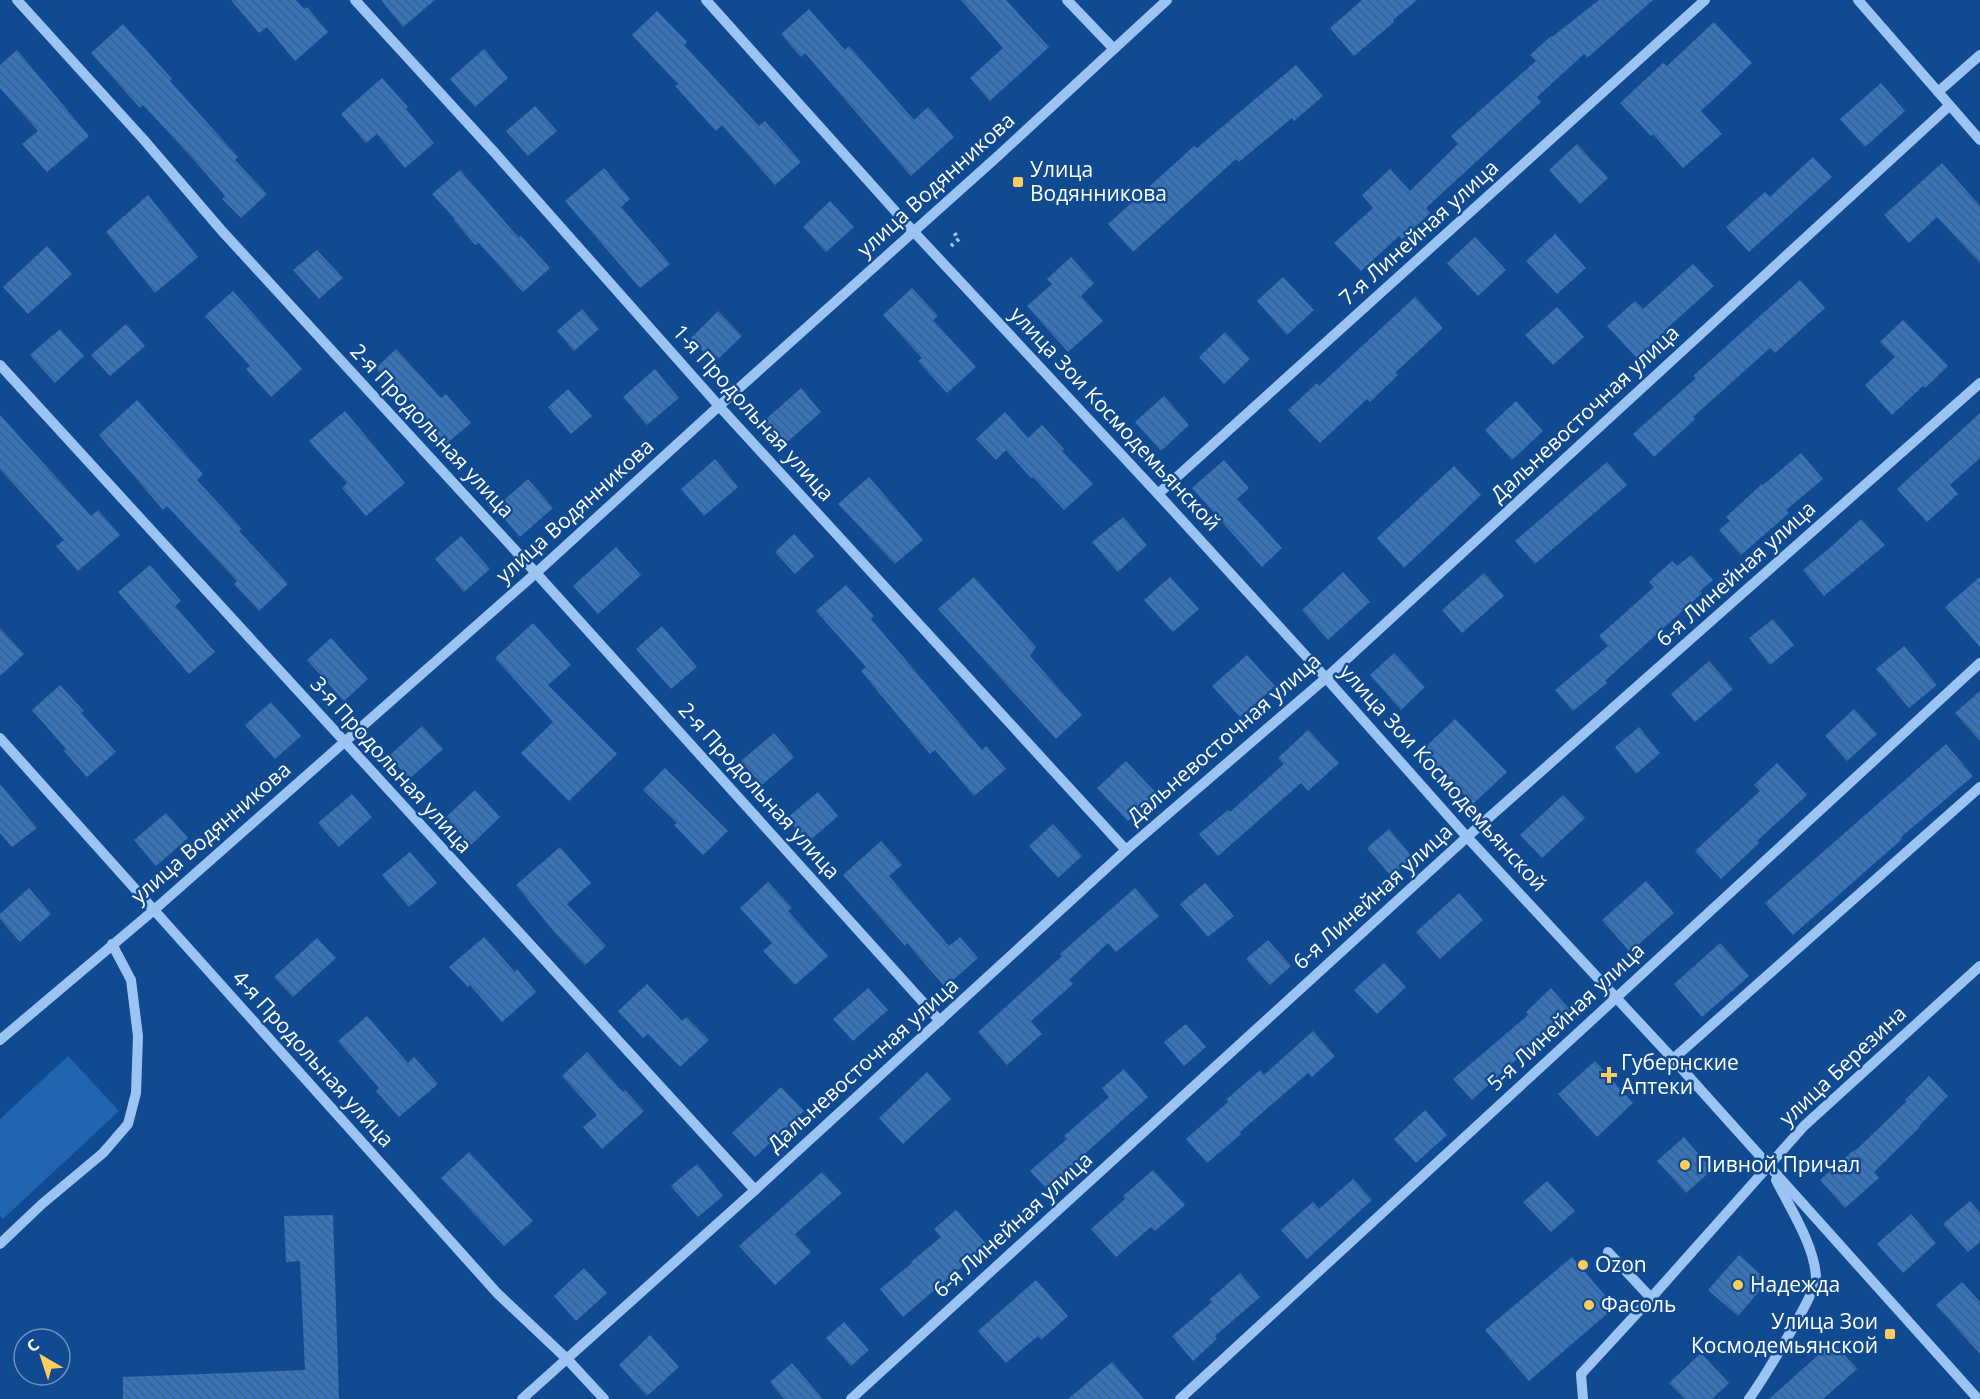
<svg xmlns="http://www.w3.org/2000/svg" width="1980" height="1399" font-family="'Open Sans',sans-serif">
	<defs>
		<pattern id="building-back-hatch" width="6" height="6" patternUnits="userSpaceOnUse" patternTransform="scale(1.5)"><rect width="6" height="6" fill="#3874b9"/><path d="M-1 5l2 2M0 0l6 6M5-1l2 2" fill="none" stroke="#426082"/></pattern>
	</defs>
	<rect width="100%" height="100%" fill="#104a91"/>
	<polygon fill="#2164b0" points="68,1056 119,1111 3,1219 0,1216 0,1119"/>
	<g fill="url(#building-back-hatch)">
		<polygon points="231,0 296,0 304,9 307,7 328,32 295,61 267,27 259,33"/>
		<polygon points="381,0 435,0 403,27"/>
		<polygon points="961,0 1006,0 1049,47 990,101 970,78 1003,48"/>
		<polygon points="1362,0 1417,0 1393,20 1394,22 1354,56 1330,28"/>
		<polygon points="1599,0 1653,0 1587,58 1584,54 1537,97 1541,102 1426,208 1430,213 1402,239 1399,236 1361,271 1334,243 1373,208 1362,195 1390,169 1410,191 1458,144 1451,136 1536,61 1530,55 1551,36 1552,37"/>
		<polygon points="809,9 845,50 849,46 914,120 928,107 954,137 911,176 805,53 801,57 781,34"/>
		<polygon points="657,11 687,42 684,45 759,126 765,121 801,162 775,185 722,125 716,131 675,86 678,84 632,35"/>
		<polygon points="1714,22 1752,63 1701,111 1722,134 1683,168 1653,134 1651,136 1620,103 1663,63 1667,66"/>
		<polygon points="123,24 172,79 170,81 238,157 235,160 267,194 241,218 222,199 225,196 195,161 143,105 140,108 91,53"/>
		<polygon points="484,49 508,78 475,107 450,79"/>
		<polygon points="17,50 89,136 47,172 22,144 38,131 0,88 0,65"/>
		<polygon points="1296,65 1323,96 1294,121 1292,118 1239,162 1236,159 1133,252 1108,224 1194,146 1197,148"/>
		<polygon points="382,78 408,107 406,109 434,143 405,168 377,134 366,143 341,114"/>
		<polygon points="1881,83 1905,111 1865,147 1840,119"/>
		<polygon points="535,106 557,131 528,156 506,131"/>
		<polygon points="1577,144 1608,178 1580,204 1549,170"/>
		<polygon points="1813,157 1832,177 1749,252 1726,227 1765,192 1770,197"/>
		<polygon points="1942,163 1980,206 1980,263 1937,217 1909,243 1884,215"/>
		<polygon points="604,168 630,199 621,207 670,264 640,288 565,201"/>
		<polygon points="460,170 519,238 521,236 550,268 523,292 479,243 475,245 454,220 455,219 432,194"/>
		<polygon points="148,195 198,257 155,293 106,232"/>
		<polygon points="830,201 854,227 826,252 803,227"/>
		<polygon points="1555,234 1586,268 1557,294 1526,261"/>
		<polygon points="1475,237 1506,270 1478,296 1447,263"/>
		<polygon points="47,246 72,274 28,314 3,287"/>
		<polygon points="317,250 343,278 319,299 293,270"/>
		<polygon points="1071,257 1094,283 1081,296 1103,321 1068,352 1027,306 1052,284 1047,279"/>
		<polygon points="1693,264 1714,286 1664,331 1665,333 1637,358 1607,326 1635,301 1643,309"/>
		<polygon points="1283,277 1314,310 1287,335 1257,301"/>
		<polygon points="1800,280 1825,308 1775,353 1770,348 1693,417 1695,419 1654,457 1633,434 1696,378 1693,376"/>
		<polygon points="912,288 938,316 933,320 976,367 947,393 918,361 922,358 883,315"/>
		<polygon points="233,291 302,369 271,397 246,369 250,366 205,316"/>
		<polygon points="1415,297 1443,328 1395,373 1398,375 1370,402 1367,399 1320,443 1288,410 1317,383 1319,386"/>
		<polygon points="1557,307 1584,337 1553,365 1525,335"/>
		<polygon points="582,309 599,329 574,351 557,331"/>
		<polygon points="718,311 742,336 714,363 691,338"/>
		<polygon points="1903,320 1948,366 1925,388 1923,386 1892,415 1865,385 1895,357 1880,342"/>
		<polygon points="126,324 145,346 110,376 91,355"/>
		<polygon points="60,329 84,356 55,383 30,355"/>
		<polygon points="1225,332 1250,359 1224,384 1199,357"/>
		<polygon points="396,349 441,398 446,394 471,423 446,444 409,400 406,402 376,368"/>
		<polygon points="655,369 679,398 647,425 623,397"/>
		<polygon points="801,388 821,412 784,445 764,421"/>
		<polygon points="568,389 592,416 571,434 548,407"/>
		<polygon points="1164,396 1189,425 1161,451 1135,422"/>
		<polygon points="137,400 203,474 197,480 242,529 239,531 288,584 259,611 234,584 237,581 167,506 163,510 99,435"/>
		<polygon points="1516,401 1543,431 1512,460 1485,430"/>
		<polygon points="345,411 405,483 366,516 342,488 347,483 309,441"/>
		<polygon points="1005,412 1028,438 1042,425 1064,449 1062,451 1093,484 1064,510 1033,477 1031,478 1006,450 996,460 976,439"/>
		<polygon points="1980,413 1980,458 1950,485 1958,494 1927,522 1897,489"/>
		<polygon points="0,415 91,516 98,510 120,535 78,571 56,546 64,540 0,469"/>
		<polygon points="1801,453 1823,479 1786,510 1789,513 1741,555 1719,530 1730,521 1726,517 1762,484 1763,485"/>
		<polygon points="715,459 738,487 704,516 681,489"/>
		<polygon points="1224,460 1249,488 1237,499 1282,548 1262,567 1192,488"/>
		<polygon points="1607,462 1627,485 1535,564 1515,541"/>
		<polygon points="1454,466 1481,495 1404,568 1377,538"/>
		<polygon points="869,477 923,540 895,564 838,504"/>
		<polygon points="528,479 553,508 520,537 495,508"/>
		<polygon points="1123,517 1147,545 1118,572 1092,542"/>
		<polygon points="1861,519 1885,545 1824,596 1803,570 1832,546"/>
		<polygon points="794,534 814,556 795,574 775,552"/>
		<polygon points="461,536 490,569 464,592 435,559"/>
		<polygon points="616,547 641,575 598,614 573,586"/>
		<polygon points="1691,555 1713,580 1700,591 1702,593 1605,681 1607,683 1573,711 1555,690 1608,646 1599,636 1654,587 1649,582 1672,561 1677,566"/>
		<polygon points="150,565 181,601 175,606 215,652 189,674 118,592"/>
		<polygon points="1343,572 1370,602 1328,640 1302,610"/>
		<polygon points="1484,573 1504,596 1462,633 1442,610"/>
		<polygon points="974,577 1036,647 1030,656 1082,715 1056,739 938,609"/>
		<polygon points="1170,577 1199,609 1173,632 1144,600"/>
		<polygon points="1980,577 1980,647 1945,607"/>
		<polygon points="846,585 874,616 871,619 982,750 986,746 1006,769 974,796 935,750 930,754 899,717 861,671 866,667 816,611"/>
		<polygon points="1773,619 1794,645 1770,665 1749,638"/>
		<polygon points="533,623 571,665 548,685 617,754 569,801 521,753 553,722 495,658"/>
		<polygon points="662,626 697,667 671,689 636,649"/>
		<polygon points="0,628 24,654 0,676"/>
		<polygon points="331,638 368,679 344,701 307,660"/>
		<polygon points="1904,646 1937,685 1909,708 1876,669"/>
		<polygon points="1394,653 1425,687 1401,710 1370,675"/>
		<polygon points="1247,655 1275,686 1240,717 1212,686"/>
		<polygon points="1709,661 1733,689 1695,722 1671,694"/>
		<polygon points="60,685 84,711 81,713 116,752 87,777 64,751 66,749 32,710"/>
		<polygon points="1980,691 1980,741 1955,713"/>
		<polygon points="271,702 301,736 275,759 245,725"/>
		<polygon points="1854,709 1877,734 1847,761 1825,736"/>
		<polygon points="1455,719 1507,772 1473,804 1421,751"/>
		<polygon points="422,726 443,749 409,779 389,756"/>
		<polygon points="1639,727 1660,753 1636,774 1615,747"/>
		<polygon points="1308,730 1339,763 1308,791 1301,783 1218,856 1199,834 1228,810 1230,812 1284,764 1278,758"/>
		<polygon points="774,733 794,757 762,785 741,761"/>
		<polygon points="1946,744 1973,776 1901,837 1902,839 1793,935 1765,903"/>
		<polygon points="1126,761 1157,794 1128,821 1097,788"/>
		<polygon points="1777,763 1807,795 1757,841 1759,843 1721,879 1695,851 1760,791 1754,785"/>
		<polygon points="665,768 728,831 703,855 674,825 677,823 643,790"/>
		<polygon points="0,784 37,828 12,847 0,833"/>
		<polygon points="475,790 500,817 471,845 446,817"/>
		<polygon points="818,792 838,816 808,842 787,818"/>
		<polygon points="352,794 372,817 339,847 318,823"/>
		<polygon points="1563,795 1585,818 1542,858 1520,835"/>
		<polygon points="166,813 188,838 156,866 134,840"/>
		<polygon points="1053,824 1082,856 1058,878 1029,846"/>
		<polygon points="1389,829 1413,858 1391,876 1367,848"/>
		<polygon points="881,841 902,865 889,876 949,946 960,937 978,958 945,987 907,943 905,946 843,875"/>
		<polygon points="560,847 591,883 567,904 606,946 585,965 555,933 516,885"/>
		<polygon points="410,852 437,883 409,907 382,875"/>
		<polygon points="1646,881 1674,913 1630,952 1602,920"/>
		<polygon points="768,882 792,908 788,911 828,956 795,985 763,951 772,943 740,908"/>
		<polygon points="1205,883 1234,916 1208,937 1180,904"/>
		<polygon points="29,888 51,914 20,942 0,919 0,914"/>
		<polygon points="1135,888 1159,916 1116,952 1108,943 1069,980 1073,984 1031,1021 1042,1034 1007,1065 978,1032 1062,956 1060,954"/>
		<polygon points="1459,893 1483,920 1440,959 1416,932"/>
		<polygon points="484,937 515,972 517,969 536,992 502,1022 470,985 468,987 449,967"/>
		<polygon points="317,938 336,958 293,997 274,977"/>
		<polygon points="1268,940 1291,966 1270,985 1246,959"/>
		<polygon points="1720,943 1749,976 1702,1017 1674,984"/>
		<polygon points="1384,963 1406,987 1377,1014 1354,990"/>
		<polygon points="647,984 682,1021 686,1017 709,1040 680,1067 648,1034 643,1038 618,1011"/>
		<polygon points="868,988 888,1010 853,1041 833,1019"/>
		<polygon points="1551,988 1570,1010 1472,1100 1453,1079 1528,1015 1526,1012"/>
		<polygon points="367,1016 408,1063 414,1057 438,1084 399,1117 376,1091 379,1088 338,1041"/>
		<polygon points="1186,1024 1206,1047 1184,1066 1164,1042"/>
		<polygon points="1313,1031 1335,1056 1312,1077 1308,1073 1240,1132 1241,1134 1207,1163 1186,1139 1228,1102 1226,1100 1260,1070 1264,1075"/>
		<polygon points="587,1052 623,1092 625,1090 644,1111 602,1149 583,1127 597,1115 562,1076"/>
		<polygon points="1595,1061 1633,1103 1597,1137 1558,1094"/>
		<polygon points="1124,1069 1148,1097 1068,1169 1071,1172 1049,1191 1030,1171 1067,1139 1064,1136 1109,1097 1102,1088"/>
		<polygon points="927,1072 951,1099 903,1144 879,1118"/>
		<polygon points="1929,1076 1948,1096 1919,1126 1920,1127 1874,1172 1879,1178 1845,1208 1820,1180 1854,1150 1855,1151 1907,1101 1905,1100"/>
		<polygon points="781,1087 804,1111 755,1157 732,1133"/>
		<polygon points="1425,1110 1447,1135 1416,1163 1394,1139"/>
		<polygon points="1684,1137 1712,1170 1686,1193 1657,1161"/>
		<polygon points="469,1152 533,1221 504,1246 441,1178"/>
		<polygon points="697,1164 723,1196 698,1217 671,1186"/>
		<polygon points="1153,1170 1185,1205 1155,1231 1151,1227 1116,1257 1091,1229 1125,1199 1123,1196"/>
		<polygon points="822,1172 842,1193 795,1234 811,1252 775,1285 739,1246"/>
		<polygon points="1353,1179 1372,1200 1307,1259 1281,1230 1313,1202 1319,1209"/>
		<polygon points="1547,1181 1575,1211 1551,1232 1523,1202"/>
		<polygon points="1970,1201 1980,1213 1980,1242 1968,1252 1943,1224"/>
		<polygon points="956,1210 987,1245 903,1317 880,1289 912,1263 911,1262 941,1237 934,1229"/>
		<polygon points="1911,1214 1936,1243 1903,1273 1877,1244"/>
		<polygon points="333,1215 339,1399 123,1399 123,1377 305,1370 300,1261 286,1262 284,1216"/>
		<polygon points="1739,1255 1768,1281 1738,1316 1708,1290"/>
		<polygon points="1572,1257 1615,1307 1529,1381 1485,1330"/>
		<polygon points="584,1268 607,1293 576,1321 554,1296"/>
		<polygon points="1240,1273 1260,1297 1215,1336 1217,1339 1193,1361 1172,1336 1212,1302 1209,1300"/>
		<polygon points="1036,1280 1068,1316 1041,1340 1038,1336 1006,1363 978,1331"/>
		<polygon points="1962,1282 1980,1302 1980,1354 1936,1305"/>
		<polygon points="844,1322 869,1350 851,1366 826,1338"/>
		<polygon points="650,1335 679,1367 647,1396 619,1365"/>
		<polygon points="1833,1342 1857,1369 1823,1399 1769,1399"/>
		<polygon points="1701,1353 1729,1383 1712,1399 1685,1399 1669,1383"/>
		<polygon points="1112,1362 1144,1399 1068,1399"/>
		<polygon points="792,1363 823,1399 784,1399 770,1382"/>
	</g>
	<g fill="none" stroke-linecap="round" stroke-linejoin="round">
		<polyline stroke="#9bc4f3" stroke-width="4" stroke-dasharray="3 4.5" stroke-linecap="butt" points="951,246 959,239 952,230"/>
		<g stroke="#9bc4f3" stroke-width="10">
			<polyline points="17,0 144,140 222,231 536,573 940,1021"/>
			<polyline points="355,0 495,153 719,406 1126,850"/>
			<polyline points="706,0 914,232 1158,494 1326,678 1467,837 1673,1059 1978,1399"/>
			<polyline points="1067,0 1114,49"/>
			<polyline points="1858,0 1980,140"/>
			<polyline points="1938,92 1980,55"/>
			<polyline points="0,365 755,1190"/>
			<polyline points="1158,494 1705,0"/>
			<polyline points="0,738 497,1293 567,1359 604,1399"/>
			<polyline points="0,1040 154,910 536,573 719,406 998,156 1167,0"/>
			<polyline points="1673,1059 1980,787"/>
			<polyline points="0,1244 42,1204 103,1153 128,1124 136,1093 138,1036 131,980 112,944"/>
			<polyline points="1608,1252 1651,1298"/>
			<polyline points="522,1399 755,1190 1126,850 1326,678 1949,106"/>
			<polyline points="851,1399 1467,837 1980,383"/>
			<polyline points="1180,1399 1980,663"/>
			<polyline points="1583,1399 1581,1374 1651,1298 1804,1126 1980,966"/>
			<path d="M1749,1399C1761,1382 1816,1294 1816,1278C1815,1246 1790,1208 1776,1180"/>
		</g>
	</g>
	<g fill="#ffcd5d" stroke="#104a91" stroke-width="2">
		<rect x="1012" y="176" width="12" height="12" rx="3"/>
		<path d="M1606 1066h6v6h6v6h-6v6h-6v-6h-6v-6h6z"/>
		<circle cx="1685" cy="1165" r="6"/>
		<circle cx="1583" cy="1265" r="6"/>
		<circle cx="1738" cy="1285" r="6"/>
		<circle cx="1589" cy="1305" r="6"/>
		<rect x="1884" y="1328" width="12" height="12" rx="3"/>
	</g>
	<g text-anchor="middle" stroke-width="5" stroke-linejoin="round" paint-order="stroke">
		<g font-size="21" fill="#fff" stroke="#104a91" text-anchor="start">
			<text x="1030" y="177">Улица<tspan x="1030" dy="24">Водянникова</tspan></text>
			<text x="1621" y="1070">Губернские<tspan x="1621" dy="24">Аптеки</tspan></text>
			<text x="1697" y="1172">Пивной Причал</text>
			<text x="1595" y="1272">Ozon</text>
			<text x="1750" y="1292">Надежда</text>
			<text x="1601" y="1312">Фасоль</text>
			<text x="1878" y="1329" text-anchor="end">Улица Зои<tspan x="1878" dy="24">Космодемьянской</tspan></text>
		</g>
		<g font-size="21" fill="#fff" stroke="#104a91">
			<text transform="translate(936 185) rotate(-42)" y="7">улица Водянникова</text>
			<text transform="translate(1419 233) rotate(-42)" y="7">7-я Линейная улица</text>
			<text transform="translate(753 413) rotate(48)" y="7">1-я Продольная улица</text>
			<text transform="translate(1585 414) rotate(-43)" y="7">Дальневосточная улица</text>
			<text transform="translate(1115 419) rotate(47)" y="7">улица Зои Космодемьянской</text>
			<text transform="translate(432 431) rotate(47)" y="7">2-я Продольная улица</text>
			<text transform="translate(575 511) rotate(-42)" y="7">улица Водянникова</text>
			<text transform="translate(1736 574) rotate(-42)" y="7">6-я Линейная улица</text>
			<text transform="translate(1224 739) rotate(-41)" y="7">Дальневосточная улица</text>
			<text transform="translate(391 765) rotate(48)" y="7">3-я Продольная улица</text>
			<text transform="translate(1443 778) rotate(48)" y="7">улица Зои Космодемьянской</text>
			<text transform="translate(759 791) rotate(48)" y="7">2-я Продольная улица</text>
			<text transform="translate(211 833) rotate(-41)" y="7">улица Водянникова</text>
			<text transform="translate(1373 897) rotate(-42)" y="7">6-я Линейная улица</text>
			<text transform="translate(1566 1017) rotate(-43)" y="7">5-я Линейная улица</text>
			<text transform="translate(313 1059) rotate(48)" y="7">4-я Продольная улица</text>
			<text transform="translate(863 1065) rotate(-42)" y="7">Дальневосточная улица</text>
			<text transform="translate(1843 1066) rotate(-43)" y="7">улица Березина</text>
			<text transform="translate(1013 1225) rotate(-42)" y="7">6-я Линейная улица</text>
		</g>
	</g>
	<g transform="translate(42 1357) rotate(321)"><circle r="28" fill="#104a91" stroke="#7092bd" stroke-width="1.5"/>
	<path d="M0-4.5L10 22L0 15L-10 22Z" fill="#ffcd5d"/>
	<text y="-9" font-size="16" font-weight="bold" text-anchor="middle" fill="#ffffff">С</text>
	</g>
</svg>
